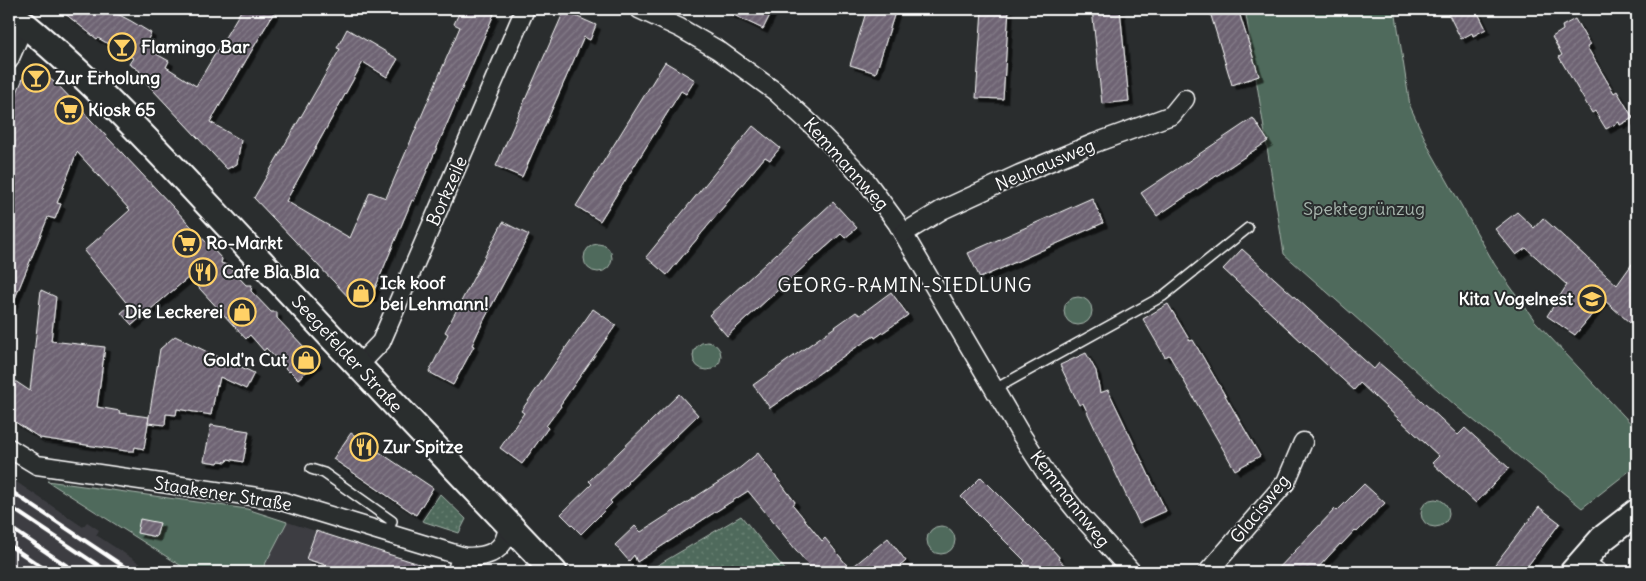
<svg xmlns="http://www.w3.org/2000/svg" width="1646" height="581" font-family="Delius,sans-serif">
	<defs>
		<pattern id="grass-dots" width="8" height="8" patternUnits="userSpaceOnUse" patternTransform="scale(1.25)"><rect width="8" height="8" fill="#4f6b5b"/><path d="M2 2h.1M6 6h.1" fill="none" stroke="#698174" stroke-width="1.8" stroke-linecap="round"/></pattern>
		<pattern id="building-hatch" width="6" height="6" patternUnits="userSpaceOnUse" patternTransform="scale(1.25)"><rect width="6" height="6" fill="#6e6473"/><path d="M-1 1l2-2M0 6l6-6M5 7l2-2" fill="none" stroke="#847b88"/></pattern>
		<filter id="shadow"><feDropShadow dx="4.5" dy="4.5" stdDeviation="0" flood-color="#0009"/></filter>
	</defs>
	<rect width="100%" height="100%" fill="#2a2d2e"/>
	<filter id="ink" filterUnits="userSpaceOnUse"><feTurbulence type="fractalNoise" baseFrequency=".02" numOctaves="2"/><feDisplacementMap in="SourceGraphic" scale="10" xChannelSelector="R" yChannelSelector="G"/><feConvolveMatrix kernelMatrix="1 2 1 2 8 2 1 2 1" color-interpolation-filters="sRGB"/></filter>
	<g filter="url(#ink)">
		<g fill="#3e3e43">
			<polygon points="9,477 83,527 87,522 99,530 96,535 153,572 9,572"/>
			<polygon points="287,522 445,572 261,572"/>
		</g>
		<g fill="url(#grass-dots)" stroke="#a7b5ad">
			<polygon points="440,494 466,519 459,533 422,521"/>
			<polygon points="741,516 787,572 669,572 664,568 660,572 646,572"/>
		</g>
		<g fill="#4f6b5b" stroke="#a7b5ad">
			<polygon points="1245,9 1395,9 1410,106 1430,150 1495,265 1535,321 1637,430 1637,465 1582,508 1456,406 1284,254"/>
			<circle cx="598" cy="258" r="14"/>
			<circle cx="1078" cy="311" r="14"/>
			<circle cx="707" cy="356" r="14"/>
			<polygon points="47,481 247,509 287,522 261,572 191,572"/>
			<circle cx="1435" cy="513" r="14"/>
			<circle cx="941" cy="540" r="14"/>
		</g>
		<g fill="url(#building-hatch)" stroke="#fff" filter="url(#shadow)">
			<polygon points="59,9 108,9 131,21 151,33 146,43 154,47 151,51 169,61 166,67 196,86 242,9 276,9 210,122 241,140 237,164 227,169 138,74 140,71 129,64 133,58 98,38 97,39"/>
			<polygon points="461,9 493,9 491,13 494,14 414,201 412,200 371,298 355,304 254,198 340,49 337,48 347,29 398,59 387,77 363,62 286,201 350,238 370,192 386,198 460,27 454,24"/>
			<polygon points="721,9 773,9 763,29"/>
			<polygon points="867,9 896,9 876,73 850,65"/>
			<polygon points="982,9 1009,9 1003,99 976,98"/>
			<polygon points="1092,9 1120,9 1129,101 1102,104"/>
			<polygon points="1209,9 1238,9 1259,76 1232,85"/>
			<polygon points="1446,9 1476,9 1486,29 1473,36 1472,33 1461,39"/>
			<polygon points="564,11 596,25 590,40 584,37 522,177 496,166"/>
			<polygon points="1575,19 1590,45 1587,47 1614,93 1617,91 1633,118 1620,125 1619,122 1606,129 1595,111 1592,113 1559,57 1562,55 1552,37 1563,30 1562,26"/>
			<polygon points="665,62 695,80 686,94 681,91 600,221 576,206"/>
			<polygon points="40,71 58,85 222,259 221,263 227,265 246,285 252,285 251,291 271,312 277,312 277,318 318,362 298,379 290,371 289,372 266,348 264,351 250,335 246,339 189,277 132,325 121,313 129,306 84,251 130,210 77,152 57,203 61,204 55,219 48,217 9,313 9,112 24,76"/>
			<polygon points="1253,118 1268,141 1157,216 1141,193"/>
			<polygon points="753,126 780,148 770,160 765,157 667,275 646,257"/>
			<polygon points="1092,198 1103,223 980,278 968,253"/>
			<polygon points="833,202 857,228 845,238 841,234 818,254 727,336 709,315"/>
			<polygon points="1517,212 1534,228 1543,218 1617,285 1637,257 1637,329 1604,300 1575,335 1547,316 1567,285 1526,248 1516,255 1495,229"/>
			<polygon points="503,222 529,235 483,322 472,345 474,346 453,385 429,372 448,334 445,332"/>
			<polygon points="1242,249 1374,369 1379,363 1406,386 1458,435 1465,428 1509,468 1476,503 1432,463 1439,456 1360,383 1354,390 1223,269"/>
			<polygon points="41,290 56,297 51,341 105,347 97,407 120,411 119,413 149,417 144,449 135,447 134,451 126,451 40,438 9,418 9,377 30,391"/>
			<polygon points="891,292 908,315 875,338 874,336 855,348 770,408 753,385 856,312 860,315"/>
			<polygon points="1168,304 1190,341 1193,340 1260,456 1235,470 1169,355 1165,357 1143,319"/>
			<polygon points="593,309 616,325 560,405 561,406 546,426 548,428 522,464 500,448 524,413 521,411"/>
			<polygon points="175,336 238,367 239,366 254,373 246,389 220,377 218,386 217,385 211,415 177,409 176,415 166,414 165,425 148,423 160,349"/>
			<polygon points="1086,353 1096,371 1100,393 1108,390 1166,511 1139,523 1083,403 1079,405 1060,365"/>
			<polygon points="679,394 698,415 628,482 629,483 610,501 612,503 581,534 561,514 592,484 589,481"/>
			<polygon points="211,425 249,431 243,462 228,459 227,462 219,461 218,463 204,461"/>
			<polygon points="351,433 433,488 416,515 333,459"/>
			<polygon points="758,453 795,502 793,505 822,541 825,538 850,569 888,538 906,561 893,572 814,572 748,491 637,562 634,555 629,561 615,545 635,526 641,532 736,471"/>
			<polygon points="981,477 1046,542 1059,557 1058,559 1072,572 1032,572 1023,563 1025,561 961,497"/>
			<polygon points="1364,484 1385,503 1357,532 1355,530 1341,545 1340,544 1314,572 1275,572 1335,509 1337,511"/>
			<polygon points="1539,507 1560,523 1523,572 1489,572"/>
			<polygon points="140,519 160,523 156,537 137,533"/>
			<polygon points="316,531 435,569 435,572 348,572 306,559"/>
		</g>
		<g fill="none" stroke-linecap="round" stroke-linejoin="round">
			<g stroke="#fff" stroke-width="12">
				<g id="lane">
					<polyline points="995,389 1163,296 1248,228"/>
					<polyline points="311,469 324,473 392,521 388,533"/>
					<polyline points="1587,559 1605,572"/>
					<polyline points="452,572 457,554"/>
				</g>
			</g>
			<g stroke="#fff" stroke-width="21">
				<g id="street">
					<polyline points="639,9 680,28 718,50 776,92 813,126 864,178 897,223 1020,433 1046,473 1078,513 1132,572"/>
					<polyline points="9,60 24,25"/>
					<polyline points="904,233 942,210 1020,174 1095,143 1172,115 1185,99"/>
					<polyline points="358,366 381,342 525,9"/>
					<path d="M9,448L37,465L278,500L465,557C478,557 494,556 502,544C506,539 507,530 509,525"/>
					<polyline points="1208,572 1286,482 1303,442"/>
				</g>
			</g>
			<g stroke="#fff" stroke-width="29">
				<g id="secondary">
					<path d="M9,12C99,83 174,169 252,252C352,360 453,466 554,572"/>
					<polyline points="1573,572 1602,539 1637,512"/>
				</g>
			</g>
			<use href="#lane" stroke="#2a2d2e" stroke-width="9"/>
			<use href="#street" stroke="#2a2d2e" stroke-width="18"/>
			<use href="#secondary" stroke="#2a2d2e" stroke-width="25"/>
			<g stroke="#fff" stroke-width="4">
				<polyline points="9,490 132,572"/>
				<polyline points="9,506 108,572"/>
				<polyline points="9,527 76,572"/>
				<polyline points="9,545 49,572"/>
			</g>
		</g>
	</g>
	<defs>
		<g id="bar-ring" transform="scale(1.4375)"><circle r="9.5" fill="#2a2d2e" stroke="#ffd166" stroke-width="1.5"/><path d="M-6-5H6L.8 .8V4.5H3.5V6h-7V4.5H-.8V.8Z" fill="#ffd166"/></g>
		<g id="supermarket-ring" transform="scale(1.4375)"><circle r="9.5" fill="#2a2d2e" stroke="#ffd166" stroke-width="1.5"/><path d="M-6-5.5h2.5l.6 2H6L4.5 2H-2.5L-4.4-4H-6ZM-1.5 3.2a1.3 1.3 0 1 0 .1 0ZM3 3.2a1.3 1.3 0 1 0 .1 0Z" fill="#ffd166"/></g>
		<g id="restaurant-ring" transform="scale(1.4375)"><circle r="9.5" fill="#2a2d2e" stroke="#ffd166" stroke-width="1.5"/><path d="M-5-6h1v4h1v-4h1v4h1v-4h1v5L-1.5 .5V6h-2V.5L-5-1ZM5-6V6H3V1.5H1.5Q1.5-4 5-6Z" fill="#ffd166"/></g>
		<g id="shop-ring" transform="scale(1.4375)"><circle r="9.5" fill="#2a2d2e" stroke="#ffd166" stroke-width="1.5"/><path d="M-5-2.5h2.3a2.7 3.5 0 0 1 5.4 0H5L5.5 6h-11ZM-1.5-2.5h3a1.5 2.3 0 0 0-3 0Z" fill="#ffd166"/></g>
		<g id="school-ring" transform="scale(1.4375)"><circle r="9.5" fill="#2a2d2e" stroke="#ffd166" stroke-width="1.5"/><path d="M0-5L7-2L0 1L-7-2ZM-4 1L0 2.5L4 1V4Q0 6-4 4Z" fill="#ffd166"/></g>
	</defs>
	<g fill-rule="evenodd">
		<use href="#bar-ring" x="122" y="47"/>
		<use href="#bar-ring" x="36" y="78"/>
		<use href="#supermarket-ring" x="69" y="110"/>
		<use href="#supermarket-ring" x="187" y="243"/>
		<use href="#restaurant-ring" x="203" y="272"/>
		<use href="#shop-ring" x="361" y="293"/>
		<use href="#school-ring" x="1592" y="299"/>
		<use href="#shop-ring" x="242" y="312"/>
		<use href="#shop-ring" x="306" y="360"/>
		<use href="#restaurant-ring" x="364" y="447"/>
	</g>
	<g text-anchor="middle" stroke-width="4" stroke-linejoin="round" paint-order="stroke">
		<g font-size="18" font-weight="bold" fill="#fff" stroke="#2a2d2e" text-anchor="start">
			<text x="141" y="53">Flamingo Bar</text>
			<text x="55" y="84">Zur Erholung</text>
			<text x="88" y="116">Kiosk 65</text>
			<text x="206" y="249">Ro-Markt</text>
			<text x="222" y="278">Cafe Bla Bla</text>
			<text x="380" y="289">Ick koof<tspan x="380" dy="21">bei Lehmann!</tspan></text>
			<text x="1573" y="305" text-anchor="end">Kita Vogelnest</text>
			<text x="223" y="318" text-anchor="end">Die Leckerei</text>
			<text x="287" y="366" text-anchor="end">Gold'n Cut</text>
			<text x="383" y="453">Zur Spitze</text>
		</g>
		<g font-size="18" fill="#fff" stroke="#2a2d2e">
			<text transform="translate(846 164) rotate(48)" y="6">Kemmannweg</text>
			<text transform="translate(1045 165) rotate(-23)" y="6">Neuhausweg</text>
			<text transform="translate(447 191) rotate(-66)" y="6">Borkzeile</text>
			<text transform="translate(347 354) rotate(47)" y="6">Seegefelder Straße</text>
			<text transform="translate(223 494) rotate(9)" y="6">Staakener Straße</text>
			<text transform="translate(1070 499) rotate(52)" y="6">Kemmannweg</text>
			<text transform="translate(1260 509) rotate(-51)" y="6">Glacisweg</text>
		</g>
		<g font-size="18" fill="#a7b5ad" stroke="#2a2d2e">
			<text x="1364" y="215">Spektegrünzug</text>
		</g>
		<g font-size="19" letter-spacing="1" fill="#fff" stroke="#2a2d2e">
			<text x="905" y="292">GEORG-RAMIN-SIEDLUNG</text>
		</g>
	</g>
	<rect width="1646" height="581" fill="none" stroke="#2a2d2e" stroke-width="30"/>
	<rect x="15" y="15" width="1616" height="551" fill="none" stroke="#fff" stroke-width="2" filter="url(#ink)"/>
</svg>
